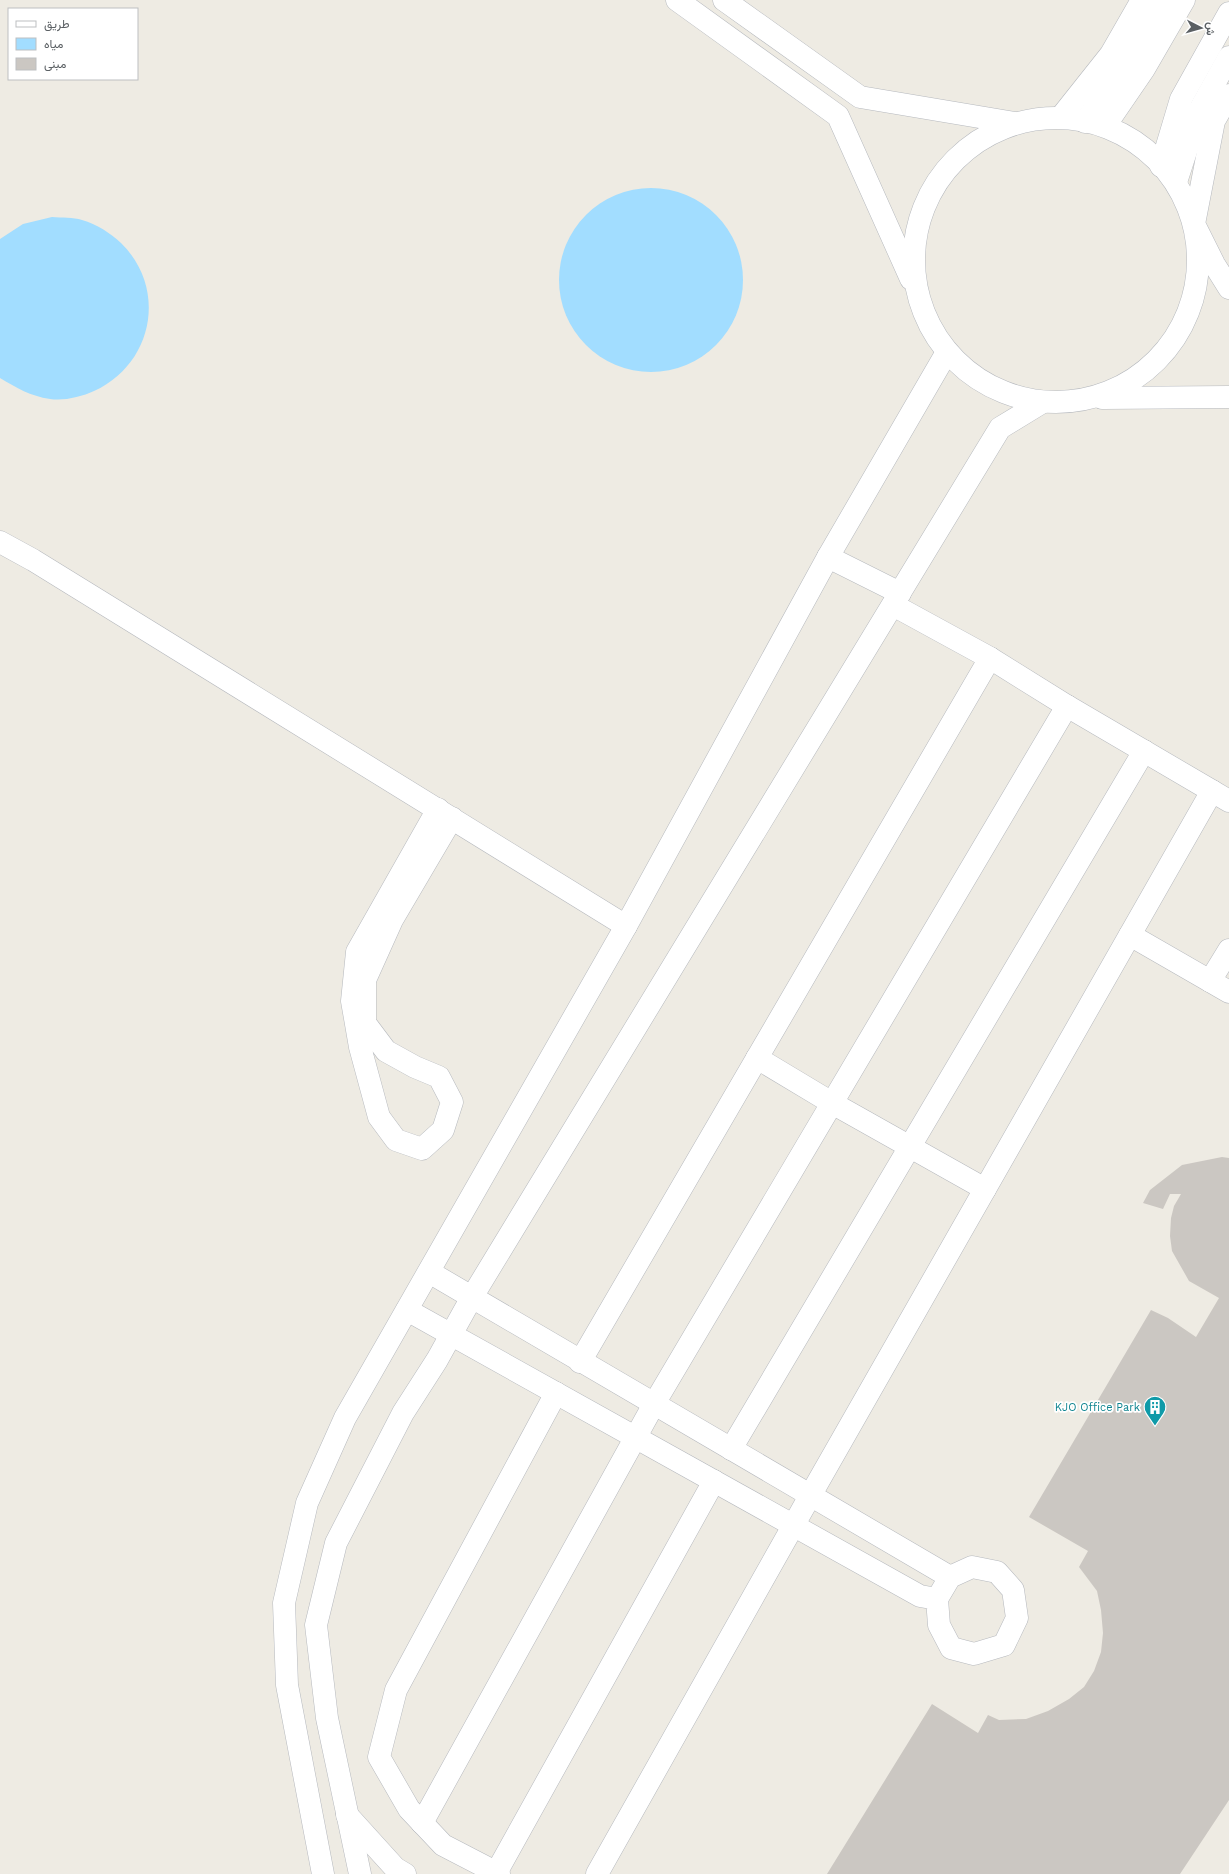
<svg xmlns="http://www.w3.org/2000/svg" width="1229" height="1874" font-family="'Work Sans',Vazirmatn,sans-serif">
	<rect width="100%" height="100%" fill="#eeebe3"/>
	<g fill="#a2ddff">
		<circle cx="651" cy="280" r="92"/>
		<path d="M52,217C62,218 73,217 82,220C97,224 110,233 121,243C168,289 153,364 94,391C81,397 64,401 50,399C30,396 17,388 0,378V239L23,224Z"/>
	</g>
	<polygon fill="#cbc7c2" points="1222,1157 1229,1158 1229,1800 1180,1874 827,1874 932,1704 978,1733 988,1715 999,1720 1026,1719 1048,1711 1069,1699 1084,1687 1094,1671 1101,1652 1103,1633 1101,1610 1097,1591 1079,1567 1088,1551 1029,1517 1151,1310 1168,1318 1196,1337 1219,1298 1189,1281 1172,1251 1170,1236 1171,1218 1174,1206 1181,1194 1170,1194 1163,1209 1143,1203 1150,1190 1182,1165"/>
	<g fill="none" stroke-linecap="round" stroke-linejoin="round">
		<g stroke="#b6b9be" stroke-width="23">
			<g id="minor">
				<polyline points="677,0 838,116 911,279"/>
				<polyline points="724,0 860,97 1015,123"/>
				<polyline points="1229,95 1214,121 1194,224 1214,264 1229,288"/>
				<polyline points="1061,117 1111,54 1142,0"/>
				<circle cx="1056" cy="260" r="142"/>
				<polyline points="1085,122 1128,59 1162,0"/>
				<polyline points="1105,126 1144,69 1184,0"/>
				<polyline points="1161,166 1181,99 1229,13"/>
				<polyline points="1176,182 1199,111 1229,57"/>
				<polyline points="1102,398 1229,397"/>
				<polyline points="0,542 33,560 626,926"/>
				<polyline points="828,557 900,593"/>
				<polyline points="1212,791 1229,801"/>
				<polyline points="438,809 357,952 352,1001 360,1047 379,1117 396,1140 422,1149 443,1130 452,1102 439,1077 415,1067 386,1051 365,1023 365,980 392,920 452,818"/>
				<polyline points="1130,935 1229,992"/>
				<polyline points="1210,981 1229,950"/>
				<polyline points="757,1058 832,1103 985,1189"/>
				<polyline points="429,1272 950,1577"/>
				<polyline points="407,1310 920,1596 937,1599 939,1625 951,1648 974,1654 1004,1645 1017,1618 1013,1590 997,1572 972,1567 950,1577 937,1599"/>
				<polyline points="580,1362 990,658"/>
				<polyline points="731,1449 1144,751"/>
				<polyline points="347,1815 395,1868 405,1874"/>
				<polyline points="422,1823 654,1404 1067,706"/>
				<polyline points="496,1873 714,1481"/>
				<polyline points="323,1874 287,1685 284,1603 307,1503 345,1418 626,926 828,557 947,352"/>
				<polyline points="360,1874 327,1718 316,1625 336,1543 403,1413 437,1360 472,1297 1000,428 1041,403"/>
				<polyline points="499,1874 443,1845 409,1809 379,1757 396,1690 556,1393"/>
				<polyline points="597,1874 810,1496 1212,791 1067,706 990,658 893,605"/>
			</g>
		</g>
		<use href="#minor" stroke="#fff" stroke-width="22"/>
	</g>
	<defs>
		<g id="building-pin" transform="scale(1.15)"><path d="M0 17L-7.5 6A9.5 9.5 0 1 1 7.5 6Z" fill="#0f9aa8" stroke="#fff"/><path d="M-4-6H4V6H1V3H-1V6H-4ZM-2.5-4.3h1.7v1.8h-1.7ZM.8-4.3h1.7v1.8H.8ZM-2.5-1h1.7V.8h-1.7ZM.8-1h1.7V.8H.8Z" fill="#fff"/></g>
	</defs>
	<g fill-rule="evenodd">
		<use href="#building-pin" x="1155" y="1407"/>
	</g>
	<g text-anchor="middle" stroke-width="3.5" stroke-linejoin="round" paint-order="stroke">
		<g font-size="11" fill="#0d838f" stroke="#fff" text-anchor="end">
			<text x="1140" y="1411">KJO Office Park</text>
		</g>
	</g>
	<rect x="8" y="8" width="130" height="72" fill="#ffffff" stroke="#bdbfc1"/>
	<rect x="16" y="21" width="20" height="6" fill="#ffffff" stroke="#bdbfc1"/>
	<text x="44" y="28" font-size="12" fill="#5b6064">طريق</text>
	<rect x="16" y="38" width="20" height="12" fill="#a2ddff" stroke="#bdbfc1"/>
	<text x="44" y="48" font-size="12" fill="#5b6064">مياه</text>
	<rect x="16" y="58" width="20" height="12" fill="#cbc7c2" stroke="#bdbfc1"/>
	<text x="44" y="68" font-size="12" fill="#5b6064">مبنى</text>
	<g transform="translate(1201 28) rotate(96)" stroke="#ffffff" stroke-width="3" paint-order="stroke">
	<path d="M0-3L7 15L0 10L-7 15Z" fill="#5b6064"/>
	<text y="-6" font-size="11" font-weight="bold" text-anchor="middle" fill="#5b6064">ش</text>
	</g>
</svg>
